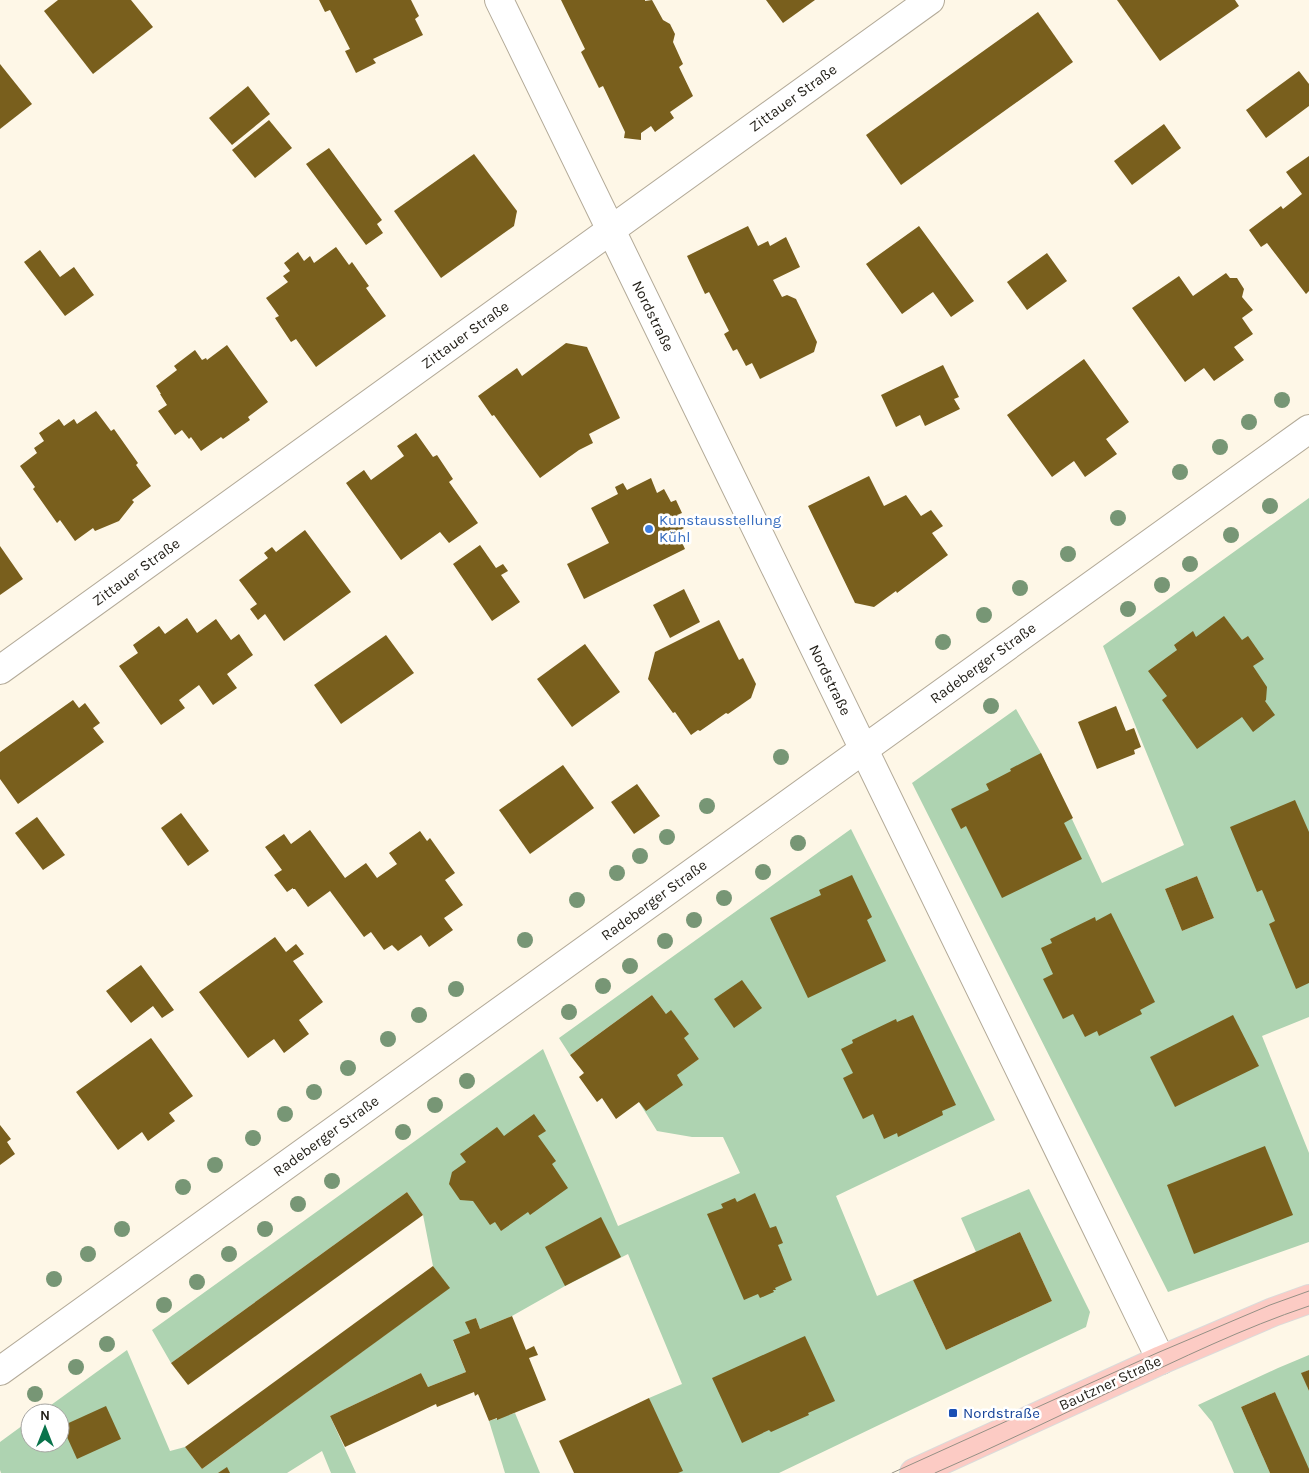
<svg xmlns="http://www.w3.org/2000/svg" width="1309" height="1473" font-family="Karla,sans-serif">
	<rect width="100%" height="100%" fill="#fef7e7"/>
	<g fill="#aed3b1" fill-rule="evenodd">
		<path d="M1309,498V1017L1262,1036L1309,1153V1242L1168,1292L912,783L1016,709L1041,753L1102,883L1184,845L1103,646ZM1197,876L1214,918L1182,931L1165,889Z"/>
		<polygon points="851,829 995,1120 836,1196 877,1296 913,1280 946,1350 1052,1301 1020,1232 976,1252 961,1218 1029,1189 1090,1312 1086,1327 881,1424 779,1473 678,1473 649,1398 682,1384 628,1254 565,1286 512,1316 480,1329 476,1318 466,1323 470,1333 453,1341 466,1372 428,1387 421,1373 330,1416 356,1473 331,1473 322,1451 287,1473 1,1473 0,1470 0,1442 30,1420 30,1443 60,1443 60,1413 40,1413 127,1350 170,1451 185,1447 202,1469 449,1288 433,1266 423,1215 407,1192 171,1363 152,1330 543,1049 618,1226 740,1173 723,1137 692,1137 657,1131 639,1102 699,1059 652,995 570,1055 559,1038"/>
		<polygon points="1309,1355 1309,1370 1302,1373 1309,1391 1309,1472 1275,1392 1241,1407 1270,1473 1234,1473 1212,1422 1198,1405 1278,1368"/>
		<polygon points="515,1413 540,1473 505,1473 489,1421"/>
	</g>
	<g fill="#795f1d">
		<polygon points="58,0 131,0 153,27 93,74 44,11"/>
		<polygon points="319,0 411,0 419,16 415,19 423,35 373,59 376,63 356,73 345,51 350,49 330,10 325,12"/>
		<polygon points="561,0 645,0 645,1 652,0 663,20 670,24 675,34 673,42 683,64 679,67 693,96 670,112 674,118 655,132 651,126 641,133 641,140 624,138 625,132 603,86 599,88 581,52 585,49"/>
		<polygon points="766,0 815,0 783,23"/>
		<polygon points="1117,0 1235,0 1239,6 1160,61"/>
		<polygon points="1038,12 1073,62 901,185 866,135"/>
		<polygon points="0,64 32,104 0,129"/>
		<polygon points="1299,71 1309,84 1309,106 1266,138 1246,110"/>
		<polygon points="248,86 270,114 232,145 209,118"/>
		<polygon points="269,120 292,148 255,178 232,150"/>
		<polygon points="1164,124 1181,148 1132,185 1114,161"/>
		<polygon points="329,148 382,220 377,224 383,233 366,245 306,164"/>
		<polygon points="474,154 517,211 514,226 441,278 394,211"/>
		<polygon points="1309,156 1309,291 1306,294 1267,243 1261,247 1249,230 1281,206 1283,209 1302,194 1286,172"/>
		<polygon points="748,226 758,246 768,241 770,246 786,237 800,267 773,280 782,297 787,295 796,299 817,342 814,352 760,379 752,363 746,366 737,349 733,351 724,334 729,331 709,292 705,294 687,256"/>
		<polygon points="919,226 974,301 951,317 933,292 902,314 866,264"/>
		<polygon points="336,247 349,265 352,262 369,286 366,288 386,316 316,367 296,339 291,342 275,318 279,316 266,298 288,282 283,276 290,271 284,263 298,252 304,261 310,256 314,263"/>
		<polygon points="40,250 60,277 74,267 94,295 65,316 24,262"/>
		<polygon points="1047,253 1067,281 1027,310 1007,282"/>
		<polygon points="1226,273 1230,278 1237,278 1244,289 1242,297 1253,310 1242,318 1253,334 1234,347 1244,360 1214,381 1204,368 1185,382 1132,308 1179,276 1193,296"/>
		<polygon points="566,343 587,347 620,418 589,434 593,443 579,450 540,478 494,415 492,416 478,396 517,368 522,376"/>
		<polygon points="227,345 268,402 248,417 250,420 223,439 221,437 201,451 191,437 189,439 182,430 175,435 158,411 167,405 160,394 161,394 156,386 177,370 174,366 195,350 202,360 206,358 207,360"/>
		<polygon points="1084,359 1129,422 1106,439 1117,454 1085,477 1074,461 1052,477 1007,415"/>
		<polygon points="943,365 959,397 954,399 960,409 925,426 920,415 896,427 881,395"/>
		<polygon points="96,411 111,431 114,429 138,463 136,465 151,486 132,500 134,502 119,521 95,531 93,528 75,541 60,520 57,523 33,489 35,487 20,466 37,453 34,448 44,441 39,433 59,419 64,426 74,419 77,424"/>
		<polygon points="416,433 433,457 437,455 453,479 449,482 478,523 449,543 440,532 401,560 346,483 364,470 371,480 404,456 397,446"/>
		<polygon points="869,476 884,506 906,495 921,516 931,510 943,526 932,533 948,555 897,593 896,591 874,607 855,603 808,506"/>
		<polygon points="651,478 657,493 664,489 671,502 676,500 682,513 677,515 684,528 677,532 685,549 584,599 567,564 609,543 591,508 618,494 615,487 623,483 627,490"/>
		<polygon points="305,530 351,592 284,641 265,614 258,620 250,609 257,604 239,580 268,558 264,553 272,547 276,552"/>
		<polygon points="480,545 496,568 503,564 508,571 501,575 520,602 492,621 453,564"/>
		<polygon points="0,546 23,579 0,595"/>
		<polygon points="684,589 700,622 670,638 653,605"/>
		<polygon points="1224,616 1242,640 1248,636 1264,659 1253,666 1267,687 1266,700 1265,701 1275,715 1253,732 1242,717 1197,749 1162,700 1167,696 1148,671 1177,650 1174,645 1193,631 1196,637"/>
		<polygon points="187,618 197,633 216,619 231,640 239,634 253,655 227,674 237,688 213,705 199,685 179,700 185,708 161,725 119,666 138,653 133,645 159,626 165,634"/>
		<polygon points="719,620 739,660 743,658 756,684 751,698 728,714 726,713 700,731 698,730 691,735 675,712 673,713 648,679 655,652"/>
		<polygon points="386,635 414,673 341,724 314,685"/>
		<polygon points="585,644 620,692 572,727 537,679"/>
		<polygon points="73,700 79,708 85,703 100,723 93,728 104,742 18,804 0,779 0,752"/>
		<polygon points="1116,706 1126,731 1134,728 1141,747 1134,750 1135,754 1097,769 1078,722"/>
		<polygon points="1041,753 1073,818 1064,823 1082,859 1002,898 966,826 961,829 951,809 989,790 986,784 1011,771 1010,769"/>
		<polygon points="563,765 594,808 530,854 499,810"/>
		<polygon points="637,784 660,816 634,834 611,802"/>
		<polygon points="1295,800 1309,832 1309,983 1296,989 1269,924 1275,921 1262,890 1257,892 1230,827"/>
		<polygon points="181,813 209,851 188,866 161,828"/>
		<polygon points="37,817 65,855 43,870 15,833"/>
		<polygon points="310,830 345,878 366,863 377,878 397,864 389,853 420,831 427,841 430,838 455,873 445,880 463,905 444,918 453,930 429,947 421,935 398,951 392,945 384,950 371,932 364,937 330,891 308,907 295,889 293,889 293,888 287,892 274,875 282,870 265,847 284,834 291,844"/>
		<polygon points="852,875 872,917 867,920 886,961 808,998 770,918 821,895 819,890"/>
		<polygon points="1197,876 1214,918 1182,931 1165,889"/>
		<polygon points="1111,913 1155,1002 1140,1010 1142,1014 1099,1036 1097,1031 1085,1037 1073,1014 1063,1019 1043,979 1053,974 1041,948 1052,943 1050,939 1095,917 1096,921"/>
		<polygon points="275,937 286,952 296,944 304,954 293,961 323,1002 299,1020 309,1034 284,1053 274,1039 248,1058 199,992"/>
		<polygon points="141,965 174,1010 162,1018 153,1006 131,1023 106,991"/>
		<polygon points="742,980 762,1008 734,1028 714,999"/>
		<polygon points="652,995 666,1014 671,1010 689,1034 684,1038 699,1059 677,1075 683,1085 646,1111 639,1102 616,1119 602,1098 597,1102 579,1077 584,1073 570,1055"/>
		<polygon points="913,1015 956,1105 942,1111 943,1115 898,1137 897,1133 884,1139 873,1114 863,1119 843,1078 853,1073 841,1049 853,1043 852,1040 896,1019 897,1022"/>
		<polygon points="1233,1015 1259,1066 1175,1107 1150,1057"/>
		<polygon points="151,1038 193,1096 169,1113 175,1121 148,1141 142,1132 118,1150 76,1092"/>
		<polygon points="534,1114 546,1131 538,1136 556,1161 552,1164 568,1188 530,1215 528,1212 501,1231 495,1222 490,1225 473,1201 460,1200 449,1184 452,1172 466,1162 460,1154 497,1127 504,1136"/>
		<polygon points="0,1125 11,1139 7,1142 15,1154 0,1165"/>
		<polygon points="1265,1146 1293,1215 1194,1254 1167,1185"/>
		<polygon points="407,1192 423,1215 188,1385 171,1363"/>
		<polygon points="755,1193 770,1228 776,1226 783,1243 778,1245 792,1280 775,1288 776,1290 773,1290 774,1292 760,1298 758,1294 744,1300 707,1214 723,1208 721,1204 735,1198 737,1202"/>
		<polygon points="601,1217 621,1257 565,1286 545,1247"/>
		<polygon points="1020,1232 1052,1301 946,1350 913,1280"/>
		<polygon points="433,1266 450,1288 202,1469 185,1447"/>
		<polygon points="512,1316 526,1350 534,1346 538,1355 529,1358 546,1400 497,1420 497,1418 489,1421 478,1394 475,1396 474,1392 437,1407 436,1404 345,1447 330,1416 421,1373 428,1387 466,1372 453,1340 470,1333 465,1322 476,1318 480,1329"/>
		<polygon points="805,1336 835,1401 808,1413 809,1415 771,1432 769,1430 742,1443 712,1378"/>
		<polygon points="1309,1370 1309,1391 1301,1373"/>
		<polygon points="1275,1392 1309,1469 1309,1473 1270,1473 1241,1407"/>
		<polygon points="649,1398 683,1471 678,1473 574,1473 559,1441"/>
		<polygon points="106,1406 121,1439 77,1459 62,1426"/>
		<polygon points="227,1467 230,1473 218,1473"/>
	</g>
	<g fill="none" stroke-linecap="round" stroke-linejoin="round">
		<g stroke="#b3aa98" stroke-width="30">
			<g id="minor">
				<polyline points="499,0 1161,1360"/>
				<polyline points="0,670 930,0"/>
				<polyline points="0,1371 1309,429"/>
			</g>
		</g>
		<g stroke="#dbdbda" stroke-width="30">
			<polyline id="major" points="914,1473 1161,1360 1273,1312 1309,1299"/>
		</g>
		<use href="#minor" stroke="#fff" stroke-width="28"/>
		<use href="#major" stroke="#fccbc4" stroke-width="28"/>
		<g stroke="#959085" stroke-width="1">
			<polyline points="892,1473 1157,1353 1270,1305 1309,1291"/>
			<path d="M935,1473C997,1446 1057,1417 1118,1388C1180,1359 1243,1328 1309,1306"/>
		</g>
	</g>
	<g fill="#779675">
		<circle cx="1282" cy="400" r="8"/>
		<circle cx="1249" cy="422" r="8"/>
		<circle cx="1220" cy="447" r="8"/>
		<circle cx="1180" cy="472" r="8"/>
		<circle cx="1270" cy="506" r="8"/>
		<circle cx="1118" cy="518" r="8"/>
		<circle cx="1231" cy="535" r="8"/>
		<circle cx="1068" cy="554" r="8"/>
		<circle cx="1190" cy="564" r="8"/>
		<circle cx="1162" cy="585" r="8"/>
		<circle cx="1020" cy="588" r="8"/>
		<circle cx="1128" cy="609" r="8"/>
		<circle cx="984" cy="615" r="8"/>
		<circle cx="943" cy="642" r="8"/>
		<circle cx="991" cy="706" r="8"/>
		<circle cx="781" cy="757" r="8"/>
		<circle cx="707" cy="806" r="8"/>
		<circle cx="667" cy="837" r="8"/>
		<circle cx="798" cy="843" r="8"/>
		<circle cx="640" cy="856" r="8"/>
		<circle cx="763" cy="872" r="8"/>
		<circle cx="617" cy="873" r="8"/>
		<circle cx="724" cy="898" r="8"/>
		<circle cx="577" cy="900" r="8"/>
		<circle cx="694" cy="920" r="8"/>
		<circle cx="525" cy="940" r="8"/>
		<circle cx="665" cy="941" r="8"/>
		<circle cx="630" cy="966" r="8"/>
		<circle cx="603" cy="986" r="8"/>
		<circle cx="456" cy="989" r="8"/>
		<circle cx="569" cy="1012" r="8"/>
		<circle cx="419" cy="1015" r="8"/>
		<circle cx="388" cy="1039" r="8"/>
		<circle cx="348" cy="1068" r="8"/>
		<circle cx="467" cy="1081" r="8"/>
		<circle cx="314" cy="1092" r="8"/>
		<circle cx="435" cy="1105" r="8"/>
		<circle cx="285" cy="1114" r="8"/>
		<circle cx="403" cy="1132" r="8"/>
		<circle cx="253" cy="1138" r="8"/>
		<circle cx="215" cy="1165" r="8"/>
		<circle cx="332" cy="1181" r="8"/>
		<circle cx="183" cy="1187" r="8"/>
		<circle cx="298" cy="1204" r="8"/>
		<circle cx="122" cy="1229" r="8"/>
		<circle cx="265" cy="1229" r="8"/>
		<circle cx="88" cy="1254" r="8"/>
		<circle cx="229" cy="1254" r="8"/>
		<circle cx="54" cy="1279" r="8"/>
		<circle cx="197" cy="1282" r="8"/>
		<circle cx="164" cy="1305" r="8"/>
		<circle cx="107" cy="1344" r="8"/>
		<circle cx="76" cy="1367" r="8"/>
		<circle cx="35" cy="1394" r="8"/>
	</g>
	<circle fill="#3f7fe0" stroke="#fff" stroke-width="2" cx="649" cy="529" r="5"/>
	<rect fill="#1a4fb4" stroke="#fff" stroke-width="2" x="948" y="1408" width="10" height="10" rx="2.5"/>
	<g text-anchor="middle" stroke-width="5" stroke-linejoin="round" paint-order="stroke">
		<g font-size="15" fill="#201d16" stroke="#fff">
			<text transform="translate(793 98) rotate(-36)" y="5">Zittauer Straße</text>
			<text transform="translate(653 316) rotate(64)" y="5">Nordstraße</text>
			<text transform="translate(465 335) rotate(-36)" y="5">Zittauer Straße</text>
			<text transform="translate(136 572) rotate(-36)" y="5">Zittauer Straße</text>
			<text transform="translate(983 663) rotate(-36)" y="5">Radeberger Straße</text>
			<text transform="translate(830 680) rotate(64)" y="5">Nordstraße</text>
			<text transform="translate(654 900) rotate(-36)" y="5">Radeberger Straße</text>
			<text transform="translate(326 1136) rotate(-36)" y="5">Radeberger Straße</text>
			<text transform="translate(1110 1383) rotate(-25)" y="5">Bautzner Straße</text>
		</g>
		<g font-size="15" fill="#366cbe" stroke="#fff" text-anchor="start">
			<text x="659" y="525">Kunstausstellung<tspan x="659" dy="17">Kühl</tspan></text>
		</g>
		<g font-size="15" fill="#164399" stroke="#fff" text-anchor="start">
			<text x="963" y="1418">Nordstraße</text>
		</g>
	</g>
	<g transform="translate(45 1428)"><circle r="24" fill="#ffffff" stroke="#a6a5a2"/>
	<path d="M0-4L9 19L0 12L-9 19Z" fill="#09734b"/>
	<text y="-8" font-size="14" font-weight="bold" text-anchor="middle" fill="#201d16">N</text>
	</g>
</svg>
